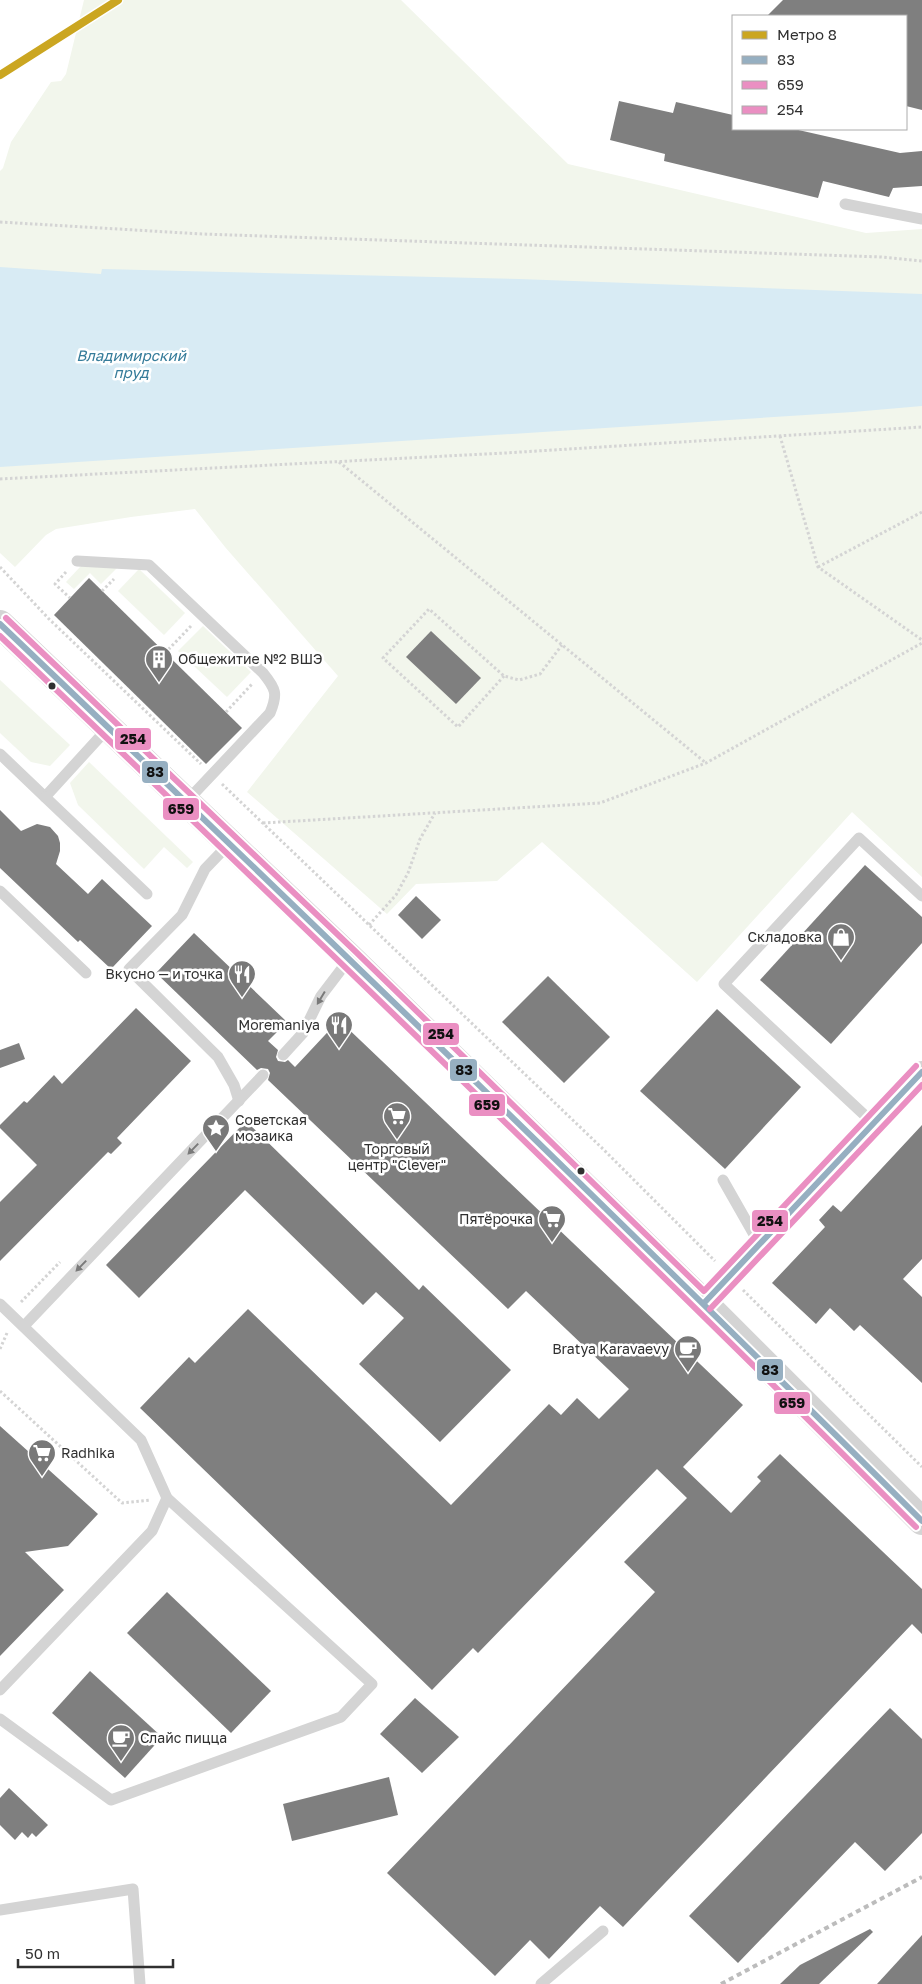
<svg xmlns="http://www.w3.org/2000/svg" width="922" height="1984" font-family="'Golos Text',sans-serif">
	<rect width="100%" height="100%" fill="#fff"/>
	<g fill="#f2f6ec">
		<polygon points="84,0 401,0 568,164 866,233 922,229 922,877 852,812 697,982 542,842 497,881 416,884 387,914 247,792 338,676 225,547 195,509 131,517 56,529 46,535 15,567 0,553 0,171 3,168 11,142 51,82 61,81 66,74"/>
		<polygon points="81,566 118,567 101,584 90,573 74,589 66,582"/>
		<polygon points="139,569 185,613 164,635 118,591"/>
		<polygon points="203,626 251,672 227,697 178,651"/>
		<polygon points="0,680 70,745 50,766 31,762 0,733"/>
		<polygon points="89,762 193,862 187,868 164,847 144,869 78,805 70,783"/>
	</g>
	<polygon fill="#d8ebf4" points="0,267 101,274 102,269 519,279 922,294 922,406 853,412 0,467"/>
	<g fill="#7f7f7f">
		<polygon points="783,0 922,0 922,110 906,106 906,16 767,16"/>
		<polygon points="619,101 673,113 676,102 733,115 733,129 794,129 900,153 922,151 922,186 893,188 889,197 823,181 818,198 664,161 665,154 610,140"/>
		<polygon points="89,578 242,728 206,764 54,615"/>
		<polygon points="431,631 481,678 456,704 406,657"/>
		<polygon points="0,810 21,831 37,824 50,827 58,836 60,843 60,851 56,864 88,894 102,879 152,926 111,969 80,940 78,942 0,868"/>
		<polygon points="865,865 922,917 922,943 831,1044 760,980"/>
		<polygon points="416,896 441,920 422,939 398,915"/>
		<polygon points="194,933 287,1022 268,1041 278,1050 276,1057 278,1061 285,1062 288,1060 295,1067 339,1020 743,1405 683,1467 731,1513 761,1481 757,1477 780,1454 922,1589 922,1634 912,1624 623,1927 600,1906 549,1959 530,1940 495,1976 387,1873 655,1592 624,1562 687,1498 657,1469 478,1653 473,1648 432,1690 140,1408 189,1357 195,1363 248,1309 451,1505 549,1404 561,1415 577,1398 599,1419 629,1389 526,1291 508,1309 268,1080 270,1073 268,1069 261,1068 257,1070 156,973"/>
		<polygon points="548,976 610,1037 564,1083 502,1022"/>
		<polygon points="136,1008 191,1061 117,1138 122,1143 111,1154 108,1152 0,1261 0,1202 37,1165 0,1128 0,1125 24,1101 27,1103 54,1075 62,1084"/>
		<polygon points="717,1009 801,1087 725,1169 640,1091"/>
		<polygon points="19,1043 25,1059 0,1068 0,1050"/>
		<polygon points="246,1121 419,1290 423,1285 511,1370 440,1442 359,1364 404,1318 376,1292 363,1305 245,1190 139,1298 106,1265"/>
		<polygon points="922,1125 922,1259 903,1279 922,1297 922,1383 860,1325 854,1331 830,1308 816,1324 772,1283 825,1227 819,1220 833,1205 841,1212"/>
		<polygon points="0,1426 98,1514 68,1546 25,1552 64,1590 0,1656"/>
		<polygon points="167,1592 271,1691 231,1733 127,1633"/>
		<polygon points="90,1671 162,1737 125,1778 52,1713"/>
		<polygon points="415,1698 459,1737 422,1773 380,1734"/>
		<polygon points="890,1708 922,1739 922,1833 885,1871 855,1842 738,1963 689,1916"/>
		<polygon points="389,1777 398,1815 292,1841 283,1804"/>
		<polygon points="9,1788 48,1825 36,1837 32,1833 28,1838 22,1832 15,1840 0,1825 0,1798"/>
		<polygon points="870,1929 873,1932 819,1984 780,1984 800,1965"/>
		<polygon points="922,1935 922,1984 877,1984"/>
	</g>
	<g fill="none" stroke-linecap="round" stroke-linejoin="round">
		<g stroke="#d4d4d4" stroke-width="3" stroke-dasharray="2.5 2.5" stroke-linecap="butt">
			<polyline points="0,222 202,234 881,257 922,261"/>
			<polyline points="780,436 818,567 922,640"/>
			<polyline points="339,462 706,763"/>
			<polyline points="0,479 505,453 922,427"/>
			<polyline points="0,567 49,619 201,764"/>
			<polyline points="818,567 922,512"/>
			<polyline points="66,572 55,584 70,598"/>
			<polyline points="102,591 114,579"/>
			<polyline points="165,653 191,626"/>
			<polyline points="504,676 458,727 383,658 429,609 504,676 519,680 540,674 562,645"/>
			<polyline points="226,712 253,683"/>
			<polyline points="222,784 603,1149 715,1261"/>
			<polyline points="263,823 600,803 706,763 922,643"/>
			<polyline points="369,925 396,895 408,873 420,839 435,813"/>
			<polyline points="743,1290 922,1467"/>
			<polyline points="21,1302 60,1262"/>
			<polyline points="0,1349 7,1333"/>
			<polyline points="0,1391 122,1503 151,1500"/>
		</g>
		<g stroke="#d4d4d4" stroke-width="11">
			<polyline points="845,204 922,219"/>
			<path d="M77,561L149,565L263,673C276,689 278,694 270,713L186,802"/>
			<polyline points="0,754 45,797 108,728"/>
			<polyline points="45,797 147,894"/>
			<polyline points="229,844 205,869 182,915 129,969 218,1057 234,1085 239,1101"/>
			<polyline points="0,891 86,973"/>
			<polyline points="283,1055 303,1033 321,996 350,958"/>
			<polyline points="873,1123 724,984 859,838 922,896"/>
			<polyline points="723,1180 760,1245"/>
			<polyline points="0,1304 141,1440 167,1498 372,1684 341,1717 111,1800 0,1719"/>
			<polyline points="24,1326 263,1075"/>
			<polyline points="0,1690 152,1531 167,1498"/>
			<polyline points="0,1910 133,1889 140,1984"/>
			<polyline points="541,1984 603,1931"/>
		</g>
		<polyline stroke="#d4d4d4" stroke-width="22" points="704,1303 922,1072"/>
		<polyline stroke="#d4d4d4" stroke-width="28" points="0,624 350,958 704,1303 922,1521"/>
		<polyline stroke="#bcbcbc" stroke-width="4" stroke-dasharray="5 4" stroke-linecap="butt" points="721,1984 922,1877"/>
		<g stroke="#fff" stroke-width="10">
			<g id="bus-1">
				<path d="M0,624C310,920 619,1218 922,1521"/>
				<polyline points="704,1303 922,1072"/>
			</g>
		</g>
		<g stroke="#fff" stroke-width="10">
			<g id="bus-2">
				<path d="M0,636C308,930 615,1226 916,1527"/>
				<polyline points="710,1309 922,1085"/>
			</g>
		</g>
		<g stroke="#fff" stroke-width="10">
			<polyline id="bus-3" points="6,618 356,952 704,1291 916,1066"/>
		</g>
		<use href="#bus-1" stroke="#96afc1" stroke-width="6"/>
		<use href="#bus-2" stroke="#ea8fc2" stroke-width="6"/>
		<use href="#bus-3" stroke="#ea8fc2" stroke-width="6"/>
		<g stroke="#fff" stroke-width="11">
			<polyline id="metro-1" points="0,75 118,0"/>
		</g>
		<use href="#metro-1" stroke="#cba621" stroke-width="8"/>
	</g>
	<defs><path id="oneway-solid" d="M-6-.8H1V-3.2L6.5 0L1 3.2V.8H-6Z" transform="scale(1.25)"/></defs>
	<g fill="#7a7a7a">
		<use href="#oneway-solid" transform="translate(321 998) rotate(121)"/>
		<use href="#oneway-solid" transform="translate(193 1149) rotate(134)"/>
		<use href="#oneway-solid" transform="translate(81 1266) rotate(134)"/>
	</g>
	<defs>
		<g id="building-pin" transform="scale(1.4375)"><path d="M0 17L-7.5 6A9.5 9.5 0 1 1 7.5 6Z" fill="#787878" stroke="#fff"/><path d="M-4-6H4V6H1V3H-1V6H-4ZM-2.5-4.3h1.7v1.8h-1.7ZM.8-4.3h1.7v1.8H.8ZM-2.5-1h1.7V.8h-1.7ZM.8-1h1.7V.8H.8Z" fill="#fff"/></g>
		<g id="shop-pin" transform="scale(1.4375)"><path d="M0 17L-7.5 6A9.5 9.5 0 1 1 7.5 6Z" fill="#787878" stroke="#fff"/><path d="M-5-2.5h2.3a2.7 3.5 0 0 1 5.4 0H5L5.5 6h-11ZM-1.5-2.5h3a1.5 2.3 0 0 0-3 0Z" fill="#fff"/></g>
		<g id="restaurant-pin" transform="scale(1.4375)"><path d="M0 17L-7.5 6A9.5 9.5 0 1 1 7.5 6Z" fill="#787878" stroke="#fff"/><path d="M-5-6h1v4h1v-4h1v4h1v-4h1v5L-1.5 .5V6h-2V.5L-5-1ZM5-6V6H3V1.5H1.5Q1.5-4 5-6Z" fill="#fff"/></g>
		<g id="supermarket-pin" transform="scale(1.4375)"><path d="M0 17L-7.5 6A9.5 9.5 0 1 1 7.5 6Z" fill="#787878" stroke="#fff"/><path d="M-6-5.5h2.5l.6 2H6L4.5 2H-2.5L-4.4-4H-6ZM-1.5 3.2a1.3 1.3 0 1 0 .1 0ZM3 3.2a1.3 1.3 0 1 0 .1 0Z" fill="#fff"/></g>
		<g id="sight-pin" transform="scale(1.4375)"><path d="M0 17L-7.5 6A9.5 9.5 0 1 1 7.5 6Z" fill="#787878" stroke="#fff"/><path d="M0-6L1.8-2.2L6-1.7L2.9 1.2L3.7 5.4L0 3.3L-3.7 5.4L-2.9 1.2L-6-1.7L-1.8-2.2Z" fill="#fff"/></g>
		<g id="cafe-pin" transform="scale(1.4375)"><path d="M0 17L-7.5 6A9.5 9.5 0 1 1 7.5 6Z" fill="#787878" stroke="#fff"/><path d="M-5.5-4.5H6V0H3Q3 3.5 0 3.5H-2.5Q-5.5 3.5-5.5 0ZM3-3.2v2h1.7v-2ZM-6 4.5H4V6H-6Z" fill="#fff"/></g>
	</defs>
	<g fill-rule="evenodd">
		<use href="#building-pin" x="159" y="659"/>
		<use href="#shop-pin" x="841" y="937"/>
		<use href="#restaurant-pin" x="242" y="974"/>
		<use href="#restaurant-pin" x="339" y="1025"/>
		<use href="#supermarket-pin" x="397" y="1116"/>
		<use href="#sight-pin" x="216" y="1128"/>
		<use href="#supermarket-pin" x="552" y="1219"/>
		<use href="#cafe-pin" x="688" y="1349"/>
		<use href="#supermarket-pin" x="42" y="1453"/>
		<use href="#cafe-pin" x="121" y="1738"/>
	</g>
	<g fill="#303030" stroke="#fff" stroke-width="2">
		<circle cx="52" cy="686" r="4.5"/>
		<circle cx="581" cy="1171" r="4.5"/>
	</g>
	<g text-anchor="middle" stroke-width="5" stroke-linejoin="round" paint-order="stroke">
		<g font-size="14" fill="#303030" stroke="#fff" text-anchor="end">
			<text x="178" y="664" text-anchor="start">Общежитие №2 ВШЭ</text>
			<text x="822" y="942">Складовка</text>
			<text x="223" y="979">Вкусно — и точка</text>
			<text x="320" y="1030">Moremaniya</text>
			<text x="235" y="1125" text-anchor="start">Советская<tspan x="235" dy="16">мозаика</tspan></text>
			<text x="397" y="1154" text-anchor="middle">Торговый<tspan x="397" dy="16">центр "Clever"</tspan></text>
			<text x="533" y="1224">Пятёрочка</text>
			<text x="669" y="1354">Bratya Karavaevy</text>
			<text x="61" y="1458" text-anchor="start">Radhika</text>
			<text x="140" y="1743" text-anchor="start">Слайс пицца</text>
		</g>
		<g font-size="15" font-style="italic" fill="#367c9a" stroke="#fff">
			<text x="131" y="361">Владимирский<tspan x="131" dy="17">пруд</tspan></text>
		</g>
	</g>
	<g stroke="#fff" stroke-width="2">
		<rect x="114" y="727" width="38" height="24" rx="5" fill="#ea8fc2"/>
		<rect x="141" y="760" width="28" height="24" rx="5" fill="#96afc1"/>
		<rect x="162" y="797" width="38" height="24" rx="5" fill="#ea8fc2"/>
		<rect x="422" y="1022" width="38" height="24" rx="5" fill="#ea8fc2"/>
		<rect x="449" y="1058" width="29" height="24" rx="5" fill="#96afc1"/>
		<rect x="468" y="1093" width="38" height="24" rx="5" fill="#ea8fc2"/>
		<rect x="751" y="1209" width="38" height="24" rx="5" fill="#ea8fc2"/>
		<rect x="756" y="1358" width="28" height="24" rx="5" fill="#96afc1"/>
		<rect x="773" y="1391" width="38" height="24" rx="5" fill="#ea8fc2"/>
	</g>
	<g font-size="14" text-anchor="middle" font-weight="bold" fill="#111">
		<text x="133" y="744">254</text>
		<text x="155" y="777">83</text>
		<text x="181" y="814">659</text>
		<text x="441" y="1039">254</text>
		<text x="464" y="1075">83</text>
		<text x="487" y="1110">659</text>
		<text x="770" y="1226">254</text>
		<text x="770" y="1375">83</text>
		<text x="792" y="1408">659</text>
	</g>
	<rect x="732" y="15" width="175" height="115" fill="#ffffff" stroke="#acacac"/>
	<rect x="742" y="31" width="25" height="8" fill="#cba621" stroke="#acacac"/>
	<text x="777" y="40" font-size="15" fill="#303030">Метро 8</text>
	<rect x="742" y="56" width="25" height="8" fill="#96afc1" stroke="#acacac"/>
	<text x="777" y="65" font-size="15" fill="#303030">83</text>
	<rect x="742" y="81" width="25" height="8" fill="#ea8fc2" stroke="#acacac"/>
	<text x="777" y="90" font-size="15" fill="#303030">659</text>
	<rect x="742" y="106" width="25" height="8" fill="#ea8fc2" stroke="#acacac"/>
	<text x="777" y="115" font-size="15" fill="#303030">254</text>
	<path d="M18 1959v8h155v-8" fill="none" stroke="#303030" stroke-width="2.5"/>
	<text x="25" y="1959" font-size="15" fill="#303030" stroke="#ffffff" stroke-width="4" paint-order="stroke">50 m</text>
</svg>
